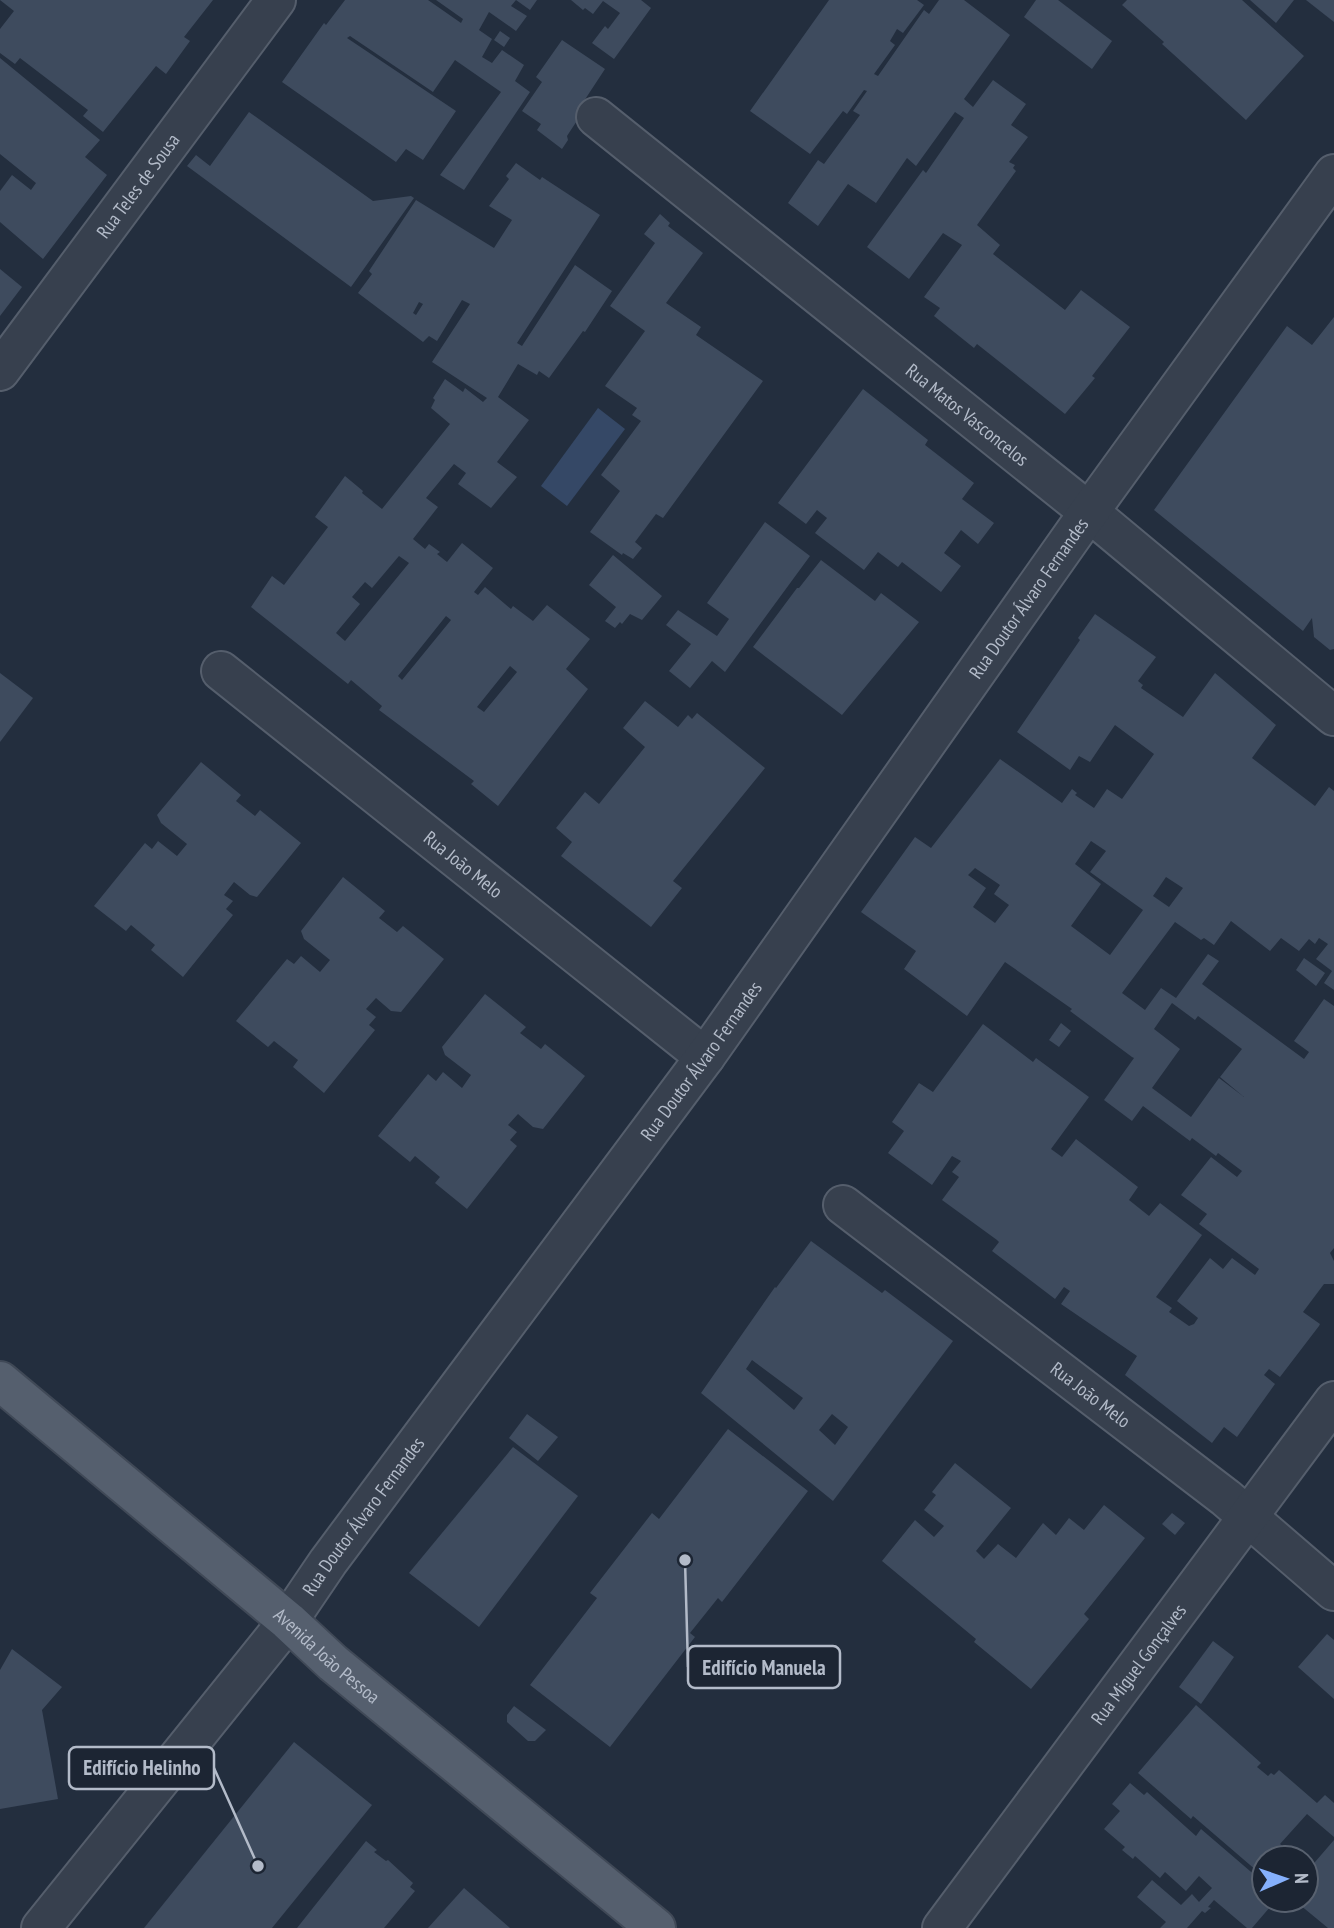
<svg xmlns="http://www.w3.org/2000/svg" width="1334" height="1928" font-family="'PT Sans Narrow',sans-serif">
	<rect width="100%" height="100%" fill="#232e3e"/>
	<polygon fill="#354866" points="598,408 625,429 567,506 541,486"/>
	<g fill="#3e4b5e" fill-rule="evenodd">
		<polygon points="0,0 213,0 184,37 190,41 166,74 156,66 103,132 83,116 88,110 20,58 15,64 0,53 0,29 14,11"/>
		<polygon points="345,0 428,0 461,23 463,19 436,0 537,0 530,10 516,0 511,6 527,16 516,31 489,12 479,30 492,39 482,57 492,63 502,50 524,65 515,81 530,92 464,190 440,175 501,92 455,60 433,92 350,36 347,38 456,111 423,160 406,149 396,162 282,82 324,23 326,25"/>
		<polygon points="571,0 641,0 651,8 614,59 592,43 605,26 608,29 620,13 603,1 593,14 585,8 583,10"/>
		<polygon points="829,0 917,0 924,5 903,33 897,29 890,41 895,45 874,74 878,76 924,10 929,14 939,0 964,0 1010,35 964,99 973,107 993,80 1026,104 1011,125 1028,137 1009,162 1015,165 1013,168 1016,171 977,225 1000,245 993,254 1065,310 1081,290 1130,327 1092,376 1095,378 1065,414 977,344 974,348 934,316 940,308 924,297 962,245 943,233 909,279 867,247 923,170 926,173 964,118 955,112 916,166 907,158 876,203 848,184 818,226 788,203 818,160 824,164 860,115 853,111 867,91 864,90 847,114 843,111 810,154 750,111"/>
		<polygon points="1036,0 1058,0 1112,41 1092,69 1024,17"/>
		<polygon points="1127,0 1242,0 1304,56 1246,120 1162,44 1164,42 1122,5"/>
		<polygon points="1250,0 1294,0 1276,23"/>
		<polygon points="1306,0 1334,0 1334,22"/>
		<polygon points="500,31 510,38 504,47 494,40"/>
		<polygon points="562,40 605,69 582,104 586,107 567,136 568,140 562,149 537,130 541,124 522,111 542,82 536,77"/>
		<polygon points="0,58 100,140 85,157 107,175 43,259 0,222 0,191 12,175 31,190 36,183 0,154"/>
		<polygon points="249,112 373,201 411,196 414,198 351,287 187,166 196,155 210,166"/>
		<path d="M516,163L540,180L542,177L600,215L517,343L522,346L575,265L612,291L585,332L583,331L549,378L539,371L537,375L518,364L498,397L529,420L497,462L517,477L491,508L458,484L466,473L454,464L426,498L438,507L413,539L425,549L429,544L440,552L437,554L447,562L462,543L493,568L474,592L478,595L485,587L511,609L513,606L533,621L547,605L590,639L566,669L588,689L498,806L471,784L474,781L379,710L382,706L351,680L348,684L251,607L272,576L284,585L328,527L315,517L345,476L363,491L362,493L382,509L450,424L431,408L435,400L433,398L445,379L463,392L465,388L483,402L487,398L432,362L470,304L462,300L437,341L429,336L423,342L358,293L372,274L369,271L416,200L494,248L512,220L489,206L509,179L506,176ZM419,302L423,304L416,315L413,313ZM399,556L409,563L345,641L336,633L360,604L352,597L365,582L372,588ZM446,616L451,620L402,680L398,676ZM510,666L517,672L484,712L477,707Z"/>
		<polygon points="660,214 670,223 668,226 703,253 666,303 701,327 696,335 763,381 663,518 656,514 635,542 642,548 633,559 623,553 622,555 590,532 620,491 601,475 641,421 632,415 637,408 605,386 645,331 610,306 655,243 644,234"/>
		<polygon points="0,269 22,287 0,316"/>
		<polygon points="1334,317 1334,649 1330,650 1314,637 1312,618 1303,631 1154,510 1287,326 1312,345"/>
		<polygon points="863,389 928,440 925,445 974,483 962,499 994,523 978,544 961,530 944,553 961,566 941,592 902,562 898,567 878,552 864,570 815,533 827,518 817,510 806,524 778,503"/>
		<polygon points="765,522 810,556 725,672 712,661 690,688 669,671 691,644 666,625 678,610 717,636 729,619 707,603"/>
		<polygon points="613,555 662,596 642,620 630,614 622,624 620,622 615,628 605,621 616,607 589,585"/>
		<polygon points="821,560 875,601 881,593 919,622 842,715 753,647 797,588 799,588"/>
		<path d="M1095,614L1156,657L1138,681L1143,685L1141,688L1183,717L1215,673L1276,725L1252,758L1315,806L1329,787L1334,791V990L1324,983L1332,971L1316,959L1328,944L1319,938L1315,944L1309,939L1299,951L1281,938L1270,951L1231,921L1214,945L1204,938L1201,940L1175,922L1122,993L1145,1010L1161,988L1176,998L1208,954L1219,961L1202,984L1304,1059L1309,1052L1294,1041L1324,999L1334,1006V1248L1330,1253L1334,1261V1284H1324L1303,1312L1320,1324L1319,1326L1280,1377L1269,1369L1264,1375L1275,1384L1237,1437L1224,1427L1212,1443L1125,1375L1137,1356L1061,1304L1070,1291L1064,1287L1055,1299L992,1251L999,1242L997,1240L942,1200L959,1177L952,1172L961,1161L952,1156L932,1185L888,1153L904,1131L892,1122L919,1083L933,1092L983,1024L1033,1062L1036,1058L1089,1097L1051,1149L1062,1157L1076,1139L1138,1187L1129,1200L1149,1216L1160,1203L1202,1235L1156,1297L1172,1308L1169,1312L1189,1326L1194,1324L1198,1318L1177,1301L1210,1258L1223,1269L1232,1258L1255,1275L1259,1269L1199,1224L1207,1214L1181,1195L1211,1157L1237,1177L1242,1171L1218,1153L1216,1156L1192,1138L1190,1141L1143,1106L1132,1121L1104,1100L1134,1058L1132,1057L1070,1011L1072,1009L1005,962L967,1016L904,969L916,951L861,912L915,837L931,848L1000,759L1062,803L1072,789L1077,793L1075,795L1094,808L1107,789L1122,799L1154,754L1115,725L1090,762L1079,756L1070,770L1017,732L1080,640L1078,638ZM1091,841L1106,851L1090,872L1143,910L1110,955L1071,926L1101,884L1075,864ZM975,868L1000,885L994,894L1009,905L995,923L973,907L986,888L968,875ZM1166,877L1183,888L1169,907L1153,896ZM1172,1003L1195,1020L1198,1016L1242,1049L1220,1077L1244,1097L1219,1078L1191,1117L1152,1088L1180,1049L1154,1029Z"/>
		<polygon points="0,673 33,698 0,742"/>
		<polygon points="645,701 678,727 688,715 692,719 697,713 765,768 673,881 682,888 651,927 561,856 572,842 556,828 585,792 599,804 645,747 623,728"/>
		<polygon points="201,762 241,795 236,801 255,816 260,810 301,843 257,897 250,895 234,882 224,895 233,901 226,909 233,915 183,977 151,950 155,945 131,925 126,931 94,906 145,843 152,849 158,841 177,856 187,844 161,823 157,815"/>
		<polygon points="343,877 385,911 379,918 397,932 403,926 444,959 401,1012 391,1011 376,998 366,1009 376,1017 369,1025 375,1030 324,1093 293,1067 298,1060 274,1041 268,1047 236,1021 287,959 294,964 301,956 320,972 330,960 304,939 301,931"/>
		<polygon points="1304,958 1325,973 1316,986 1296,970"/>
		<polygon points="485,994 526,1027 520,1033 541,1049 545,1044 585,1076 543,1129 533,1127 518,1114 508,1125 517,1132 510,1140 517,1146 467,1209 435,1183 440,1177 415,1156 410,1162 378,1136 428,1074 436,1081 443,1072 462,1088 471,1075 445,1055 442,1047"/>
		<polygon points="1061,1023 1071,1031 1059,1047 1049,1040"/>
		<path d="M811,1241L882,1293L885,1290L953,1341L833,1501L701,1393L775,1287L776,1288ZM752,1360L803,1398L794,1410L746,1369ZM832,1414L848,1427L835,1445L819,1430Z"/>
		<polygon points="527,1414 558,1437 538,1461 509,1438"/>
		<polygon points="728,1429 808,1491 722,1602 718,1598 690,1633 695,1637 610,1747 530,1685 597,1598 590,1593 652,1513 659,1519"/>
		<polygon points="513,1447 578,1496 479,1627 409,1573"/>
		<polygon points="955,1463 1011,1508 976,1551 984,1559 998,1544 1016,1558 1043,1523 1056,1535 1069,1518 1084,1530 1104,1505 1145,1538 1084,1614 1089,1619 1031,1689 974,1642 976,1639 882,1561 915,1520 934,1537 944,1526 924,1510 936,1495 932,1492"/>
		<polygon points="1172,1513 1185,1523 1175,1535 1162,1524"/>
		<polygon points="1327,1634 1334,1640 1334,1699 1298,1667"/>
		<polygon points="1213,1641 1234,1657 1201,1704 1179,1687"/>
		<polygon points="12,1649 62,1687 42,1710 58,1799 0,1809 0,1670"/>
		<polygon points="1196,1705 1261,1763 1257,1767 1268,1776 1271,1773 1274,1775 1279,1770 1317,1803 1325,1795 1334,1803 1334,1837 1307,1814 1280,1844 1297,1858 1264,1858 1264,1873 1258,1868 1257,1871 1193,1816 1191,1819 1138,1773"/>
		<polygon points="514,1706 546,1730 535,1741 528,1741 507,1722 507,1715"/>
		<polygon points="294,1742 372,1805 272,1928 144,1928"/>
		<polygon points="1130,1783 1144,1795 1147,1792 1196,1836 1201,1829 1264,1883 1264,1900 1276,1900 1252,1928 1247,1928 1214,1900 1208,1907 1211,1908 1205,1913 1202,1911 1187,1928 1160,1928 1166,1922 1137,1897 1152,1880 1181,1905 1192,1894 1199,1902 1212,1888 1199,1876 1186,1891 1165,1872 1160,1878 1135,1856 1133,1859 1122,1850 1125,1847 1104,1829 1120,1811 1112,1804"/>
		<polygon points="1334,1840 1334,1928 1328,1928 1294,1900 1306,1900 1306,1866 1309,1869"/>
		<polygon points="366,1841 377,1850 374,1852 386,1861 388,1860 413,1883 410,1887 415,1891 384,1928 297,1928"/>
		<polygon points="464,1888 510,1928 428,1928"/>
	</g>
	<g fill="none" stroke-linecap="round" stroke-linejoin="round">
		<g stroke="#555e6c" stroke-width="42">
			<g id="minor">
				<path id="s1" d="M596,117L1089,512L1334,716"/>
				<path id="s2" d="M0,371L276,0"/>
				<path id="s3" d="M221,671L705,1057"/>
				<path id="s4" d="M843,1205L1226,1498L1334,1591"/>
				<path id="s5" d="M41,1928L288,1621L328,1562L705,1057L1089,512L1334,174"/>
				<path id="s6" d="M942,1928L1334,1401"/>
			</g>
		</g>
		<g stroke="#404957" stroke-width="42">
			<g id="primary">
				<path id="s7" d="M0,1381L288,1621L333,1663L656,1928"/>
			</g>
		</g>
		<use href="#minor" stroke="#37404e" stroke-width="38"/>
		<use href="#primary" stroke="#555f6e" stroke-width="38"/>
	</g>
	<g text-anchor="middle" stroke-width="7" stroke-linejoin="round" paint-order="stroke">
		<g font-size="19" fill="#b3bbc9" stroke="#1c2533">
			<text dy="7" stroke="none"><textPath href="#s2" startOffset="231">Rua Teles de Sousa</textPath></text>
			<text dy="7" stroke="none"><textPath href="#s1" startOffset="476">Rua Matos Vasconcelos</textPath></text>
			<text dy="7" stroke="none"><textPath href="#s5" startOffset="1657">Rua Doutor Álvaro Fernandes</textPath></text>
			<text dy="7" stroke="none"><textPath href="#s3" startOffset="310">Rua João Melo</textPath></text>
			<text dy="7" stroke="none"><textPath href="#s5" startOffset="1090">Rua Doutor Álvaro Fernandes</textPath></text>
			<text dy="7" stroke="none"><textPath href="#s4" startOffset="312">Rua João Melo</textPath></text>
			<text dy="7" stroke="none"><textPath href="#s5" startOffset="523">Rua Doutor Álvaro Fernandes</textPath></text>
			<text dy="7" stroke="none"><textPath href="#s7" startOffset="427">Avenida João Pessoa</textPath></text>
			<text dy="7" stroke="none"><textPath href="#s6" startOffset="329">Rua Miguel Gonçalves</textPath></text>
		</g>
	</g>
	<path fill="none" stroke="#b3bbc9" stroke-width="2.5" d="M685 1560L688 1667M258 1866L214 1768"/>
	<g fill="#b3bbc9" stroke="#1c2533" stroke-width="2.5">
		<circle cx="685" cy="1560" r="7"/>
		<circle cx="258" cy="1866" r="7"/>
	</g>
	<g fill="#1c2533" stroke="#b3bbc9" stroke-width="2.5">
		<rect x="688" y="1646" width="152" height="42" rx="7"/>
		<rect x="69" y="1747" width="145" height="42" rx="7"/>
	</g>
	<g font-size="21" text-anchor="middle" font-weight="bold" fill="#b3bbc9">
		<text x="764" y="1675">Edifício Manuela</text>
		<text x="142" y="1775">Edifício Helinho</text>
	</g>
	<g transform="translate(1285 1879) rotate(88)"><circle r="33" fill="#1c2533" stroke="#58616f" stroke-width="2"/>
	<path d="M0-5L12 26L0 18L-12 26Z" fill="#85b0fc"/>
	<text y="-10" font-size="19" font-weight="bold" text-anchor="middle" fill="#b3bbc9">N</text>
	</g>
</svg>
